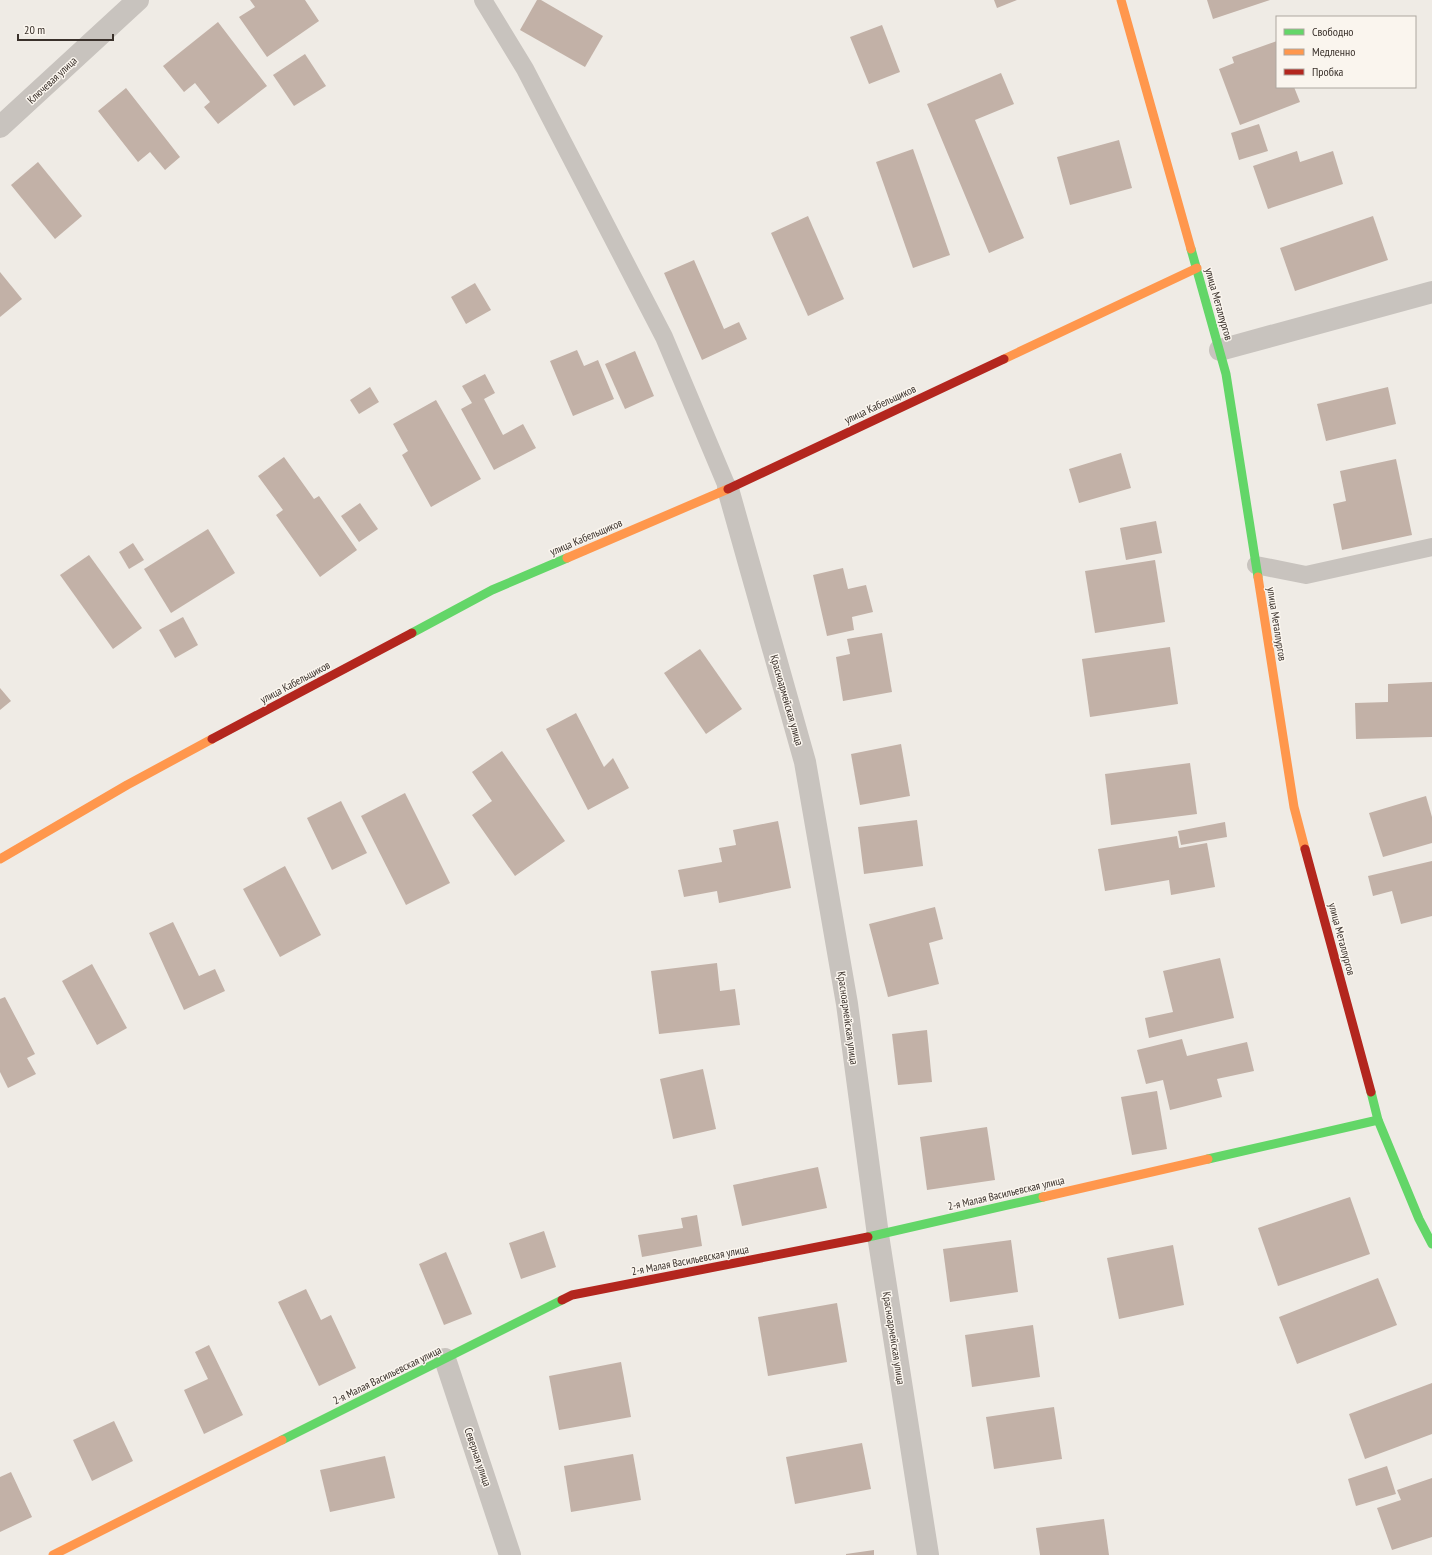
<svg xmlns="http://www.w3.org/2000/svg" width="1432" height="1555" font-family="'PT Sans Narrow',sans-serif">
	<rect width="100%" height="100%" fill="#efebe5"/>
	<g fill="#c2b1a7">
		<polygon points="250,0 305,0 319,21 267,57 239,17 255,7"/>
		<polygon points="537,0 541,0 603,36 585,67 520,30"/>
		<polygon points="994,0 1017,0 997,8"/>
		<polygon points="1207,0 1270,0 1213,19"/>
		<polygon points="218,22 267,86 218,124 204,107 210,102 195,83 184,92 163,66"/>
		<polygon points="882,25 900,72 869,84 850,37"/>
		<polygon points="1277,41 1277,87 1294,87 1300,102 1240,125 1219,69 1234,63 1232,57"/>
		<polygon points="305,54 326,86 294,106 273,75"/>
		<polygon points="1001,73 1014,104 975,120 1024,238 989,253 927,104"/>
		<polygon points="126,88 180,157 165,170 150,152 138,162 98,111"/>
		<polygon points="1259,124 1268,151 1239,160 1231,133"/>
		<polygon points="1119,140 1132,188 1070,205 1057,157"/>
		<polygon points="913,149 950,255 913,268 876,162"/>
		<polygon points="1297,151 1300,162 1333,151 1343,184 1268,209 1253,166"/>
		<polygon points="38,162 82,216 55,239 11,185"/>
		<polygon points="808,216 844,299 808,316 771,233"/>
		<polygon points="1373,216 1388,260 1295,291 1280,248"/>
		<polygon points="694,260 724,329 739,322 747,339 702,360 664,273"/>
		<polygon points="0,272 22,299 0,317"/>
		<polygon points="475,283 491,310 466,324 451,297"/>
		<polygon points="577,350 584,366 598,360 614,399 573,416 550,361"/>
		<polygon points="635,351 654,396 625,409 605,364"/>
		<polygon points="485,374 495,393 484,399 503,435 523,424 536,448 494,470 461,409 472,403 462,386"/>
		<polygon points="370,387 379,402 359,414 350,400"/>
		<polygon points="1388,387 1396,424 1326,441 1317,404"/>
		<polygon points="436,400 481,479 431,507 402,455 408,451 393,424"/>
		<polygon points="1121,453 1131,488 1079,503 1069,469"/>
		<polygon points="284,457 314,499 319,496 357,550 320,577 276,515 283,510 258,476"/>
		<polygon points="1396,459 1412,535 1342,550 1333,504 1346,501 1340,471"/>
		<polygon points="360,503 378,529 359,542 341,516"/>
		<polygon points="1156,521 1162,553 1126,560 1120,528"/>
		<polygon points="208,529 235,573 171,613 144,569"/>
		<polygon points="133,543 144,560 129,569 119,552"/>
		<polygon points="89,555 142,628 113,649 60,575"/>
		<polygon points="1155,560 1165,622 1095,633 1085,571"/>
		<polygon points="843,568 848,589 866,585 873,612 852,617 854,630 827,636 813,575"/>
		<polygon points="183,617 198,645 175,658 159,630"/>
		<polygon points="882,633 892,692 843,701 836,657 850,654 847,639"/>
		<polygon points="1170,647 1178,704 1090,717 1082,659"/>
		<polygon points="700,649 742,709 706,734 664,673"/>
		<polygon points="1432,682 1432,737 1356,739 1355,703 1388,702 1388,684"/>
		<polygon points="0,688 11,701 0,710"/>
		<polygon points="576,713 604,767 613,758 629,788 588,810 546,729"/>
		<polygon points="901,744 910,796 860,805 851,754"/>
		<polygon points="502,751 565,841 515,876 472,815 492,801 472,772"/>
		<polygon points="1190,763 1197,814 1111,825 1105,774"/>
		<polygon points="405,793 450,883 406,905 361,816"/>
		<polygon points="1426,796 1432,817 1432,843 1383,857 1369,813"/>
		<polygon points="341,801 367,853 332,870 307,818"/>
		<polygon points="917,820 923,866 864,874 858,827"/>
		<polygon points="778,821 791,888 719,903 717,891 684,897 678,870 722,862 719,848 736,845 733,830"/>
		<polygon points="1225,822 1227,837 1181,845 1178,831"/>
		<polygon points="1177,836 1179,848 1207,843 1215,887 1171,895 1169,880 1105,891 1098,849"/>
		<polygon points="1432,861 1432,916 1401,924 1392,891 1373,896 1368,876"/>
		<polygon points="285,866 321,935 280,957 243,889"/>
		<polygon points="935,907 943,939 929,943 939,984 888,997 869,924"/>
		<polygon points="173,922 199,976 215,969 225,991 184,1010 149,933"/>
		<polygon points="1220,958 1234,1018 1149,1038 1145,1018 1173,1012 1163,971"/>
		<polygon points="717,963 720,991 735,989 740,1025 659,1034 651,971"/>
		<polygon points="92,964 127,1028 97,1045 62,981"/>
		<polygon points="5,997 35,1054 27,1058 36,1074 8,1088 0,1072 0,999"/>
		<polygon points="927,1030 932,1082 898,1085 892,1034"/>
		<polygon points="1182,1039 1187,1056 1247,1042 1254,1071 1217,1079 1222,1097 1170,1110 1163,1080 1146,1084 1137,1050"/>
		<polygon points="703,1069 716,1129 673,1139 660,1079"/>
		<polygon points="1157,1091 1167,1149 1132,1155 1121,1097"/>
		<polygon points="987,1127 995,1180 927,1190 920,1137"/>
		<polygon points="818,1167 827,1208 742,1226 733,1185"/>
		<polygon points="1350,1197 1370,1254 1278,1286 1258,1228"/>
		<polygon points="697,1215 702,1246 642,1257 638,1235 683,1228 681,1218"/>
		<polygon points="544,1231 556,1267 521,1279 509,1243"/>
		<polygon points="1011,1240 1018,1292 950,1302 943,1249"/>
		<polygon points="1173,1245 1184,1305 1119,1319 1107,1258"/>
		<polygon points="446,1252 472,1314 444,1325 419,1264"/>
		<polygon points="1378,1278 1397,1325 1297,1364 1279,1317"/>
		<polygon points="306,1289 321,1320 331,1315 356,1368 319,1386 278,1302"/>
		<polygon points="837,1303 847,1362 768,1376 758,1317"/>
		<polygon points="1033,1325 1040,1377 972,1387 965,1335"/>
		<polygon points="209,1345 243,1415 204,1434 184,1390 208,1379 195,1352"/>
		<polygon points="621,1362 631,1417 559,1430 549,1376"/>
		<polygon points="1432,1383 1432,1434 1365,1459 1349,1414"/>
		<polygon points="1054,1407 1062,1459 994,1469 986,1417"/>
		<polygon points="114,1421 133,1461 92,1481 73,1440"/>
		<polygon points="862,1443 871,1489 795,1504 786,1457"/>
		<polygon points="633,1454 641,1500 571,1512 564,1466"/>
		<polygon points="385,1456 395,1498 330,1512 320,1470"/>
		<polygon points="1387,1466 1396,1494 1356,1506 1348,1479"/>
		<polygon points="11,1472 32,1517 0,1532 0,1477"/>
		<polygon points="1432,1478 1432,1537 1392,1550 1377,1508 1401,1500 1397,1490"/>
		<polygon points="1104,1519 1109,1555 1040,1555 1036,1528"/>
		<polygon points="874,1550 874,1555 846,1555 846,1554"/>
	</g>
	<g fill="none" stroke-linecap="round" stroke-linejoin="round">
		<g stroke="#c8c3be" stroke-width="18">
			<polyline points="483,0 525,69 664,337 728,489"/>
			<polyline points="1256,565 1306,575 1432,547"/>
		</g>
		<g stroke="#c8c3be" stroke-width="22">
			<polyline points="0,127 138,0"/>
			<polyline points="1220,350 1432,292"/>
			<polyline points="728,489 805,762 847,1004 878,1235 928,1555"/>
			<polyline points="445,1359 510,1555"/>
		</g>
		<g stroke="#63d668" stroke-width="9">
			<polyline points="1191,249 1226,374 1258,577"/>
			<polyline points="412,633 492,590 567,558"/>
			<polyline points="1371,1092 1378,1120 1419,1219 1432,1244"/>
			<polyline points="1208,1159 1378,1120"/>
			<polyline points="868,1237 1043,1197"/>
			<polyline points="282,1440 562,1300"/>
		</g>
		<g stroke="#ff974d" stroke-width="9">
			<polyline points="1121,0 1191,249"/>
			<polyline points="1004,359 1197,268"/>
			<polyline points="567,558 728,489"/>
			<polyline points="1258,577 1294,807 1305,849"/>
			<polyline points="0,859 127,785 212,739"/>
			<polyline points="1043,1197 1208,1159"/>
			<polyline points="53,1555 282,1440"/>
		</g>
		<g stroke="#b3261e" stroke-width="9">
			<polyline points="728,489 1004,359"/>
			<polyline points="212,739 412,633"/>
			<polyline points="1305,849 1371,1092"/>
			<polyline points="562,1300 572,1295 868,1237"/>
		</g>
	</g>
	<g text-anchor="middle" stroke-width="3" stroke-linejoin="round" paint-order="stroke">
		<g font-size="11" fill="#3a312b" stroke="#faf5ee">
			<text transform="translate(52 80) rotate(-43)" y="4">Ключевая улица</text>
			<text transform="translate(1219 304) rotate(74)" y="4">улица Металлургов</text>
			<text transform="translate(880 404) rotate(-25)" y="4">улица Кабельщиков</text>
			<text transform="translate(586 537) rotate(-23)" y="4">улица Кабельщиков</text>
			<text transform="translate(1277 624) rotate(81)" y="4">улица Металлургов</text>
			<text transform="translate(295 682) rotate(-28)" y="4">улица Кабельщиков</text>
			<text transform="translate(787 700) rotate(74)" y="4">Красноармейская улица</text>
			<text transform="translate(1342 939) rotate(75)" y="4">улица Металлургов</text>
			<text transform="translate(848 1018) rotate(82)" y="4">Красноармейская улица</text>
			<text transform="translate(1006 1193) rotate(-13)" y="4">2-я Малая Васильевская улица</text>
			<text transform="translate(690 1260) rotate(-11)" y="4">2-я Малая Васильевская улица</text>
			<text transform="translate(894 1338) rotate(81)" y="4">Красноармейская улица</text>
			<text transform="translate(387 1375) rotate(-26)" y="4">2-я Малая Васильевская улица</text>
			<text transform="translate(478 1457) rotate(71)" y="4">Северная улица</text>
		</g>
	</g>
	<rect x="1276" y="16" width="140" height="72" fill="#faf5ee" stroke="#ada7a0"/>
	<rect x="1284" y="29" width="20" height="6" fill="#63d668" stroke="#ada7a0"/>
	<text x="1312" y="36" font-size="12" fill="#3a312b">Свободно</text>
	<rect x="1284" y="49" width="20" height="6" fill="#ff974d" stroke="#ada7a0"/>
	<text x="1312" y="56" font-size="12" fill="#3a312b">Медленно</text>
	<rect x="1284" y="69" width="20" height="6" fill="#b3261e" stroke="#ada7a0"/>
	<text x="1312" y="76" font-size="12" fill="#3a312b">Пробка</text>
	<path d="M18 34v6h95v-6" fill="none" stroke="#3a312b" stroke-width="2"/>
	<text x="24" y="34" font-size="12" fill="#3a312b" stroke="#faf5ee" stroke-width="3" paint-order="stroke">20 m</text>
</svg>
